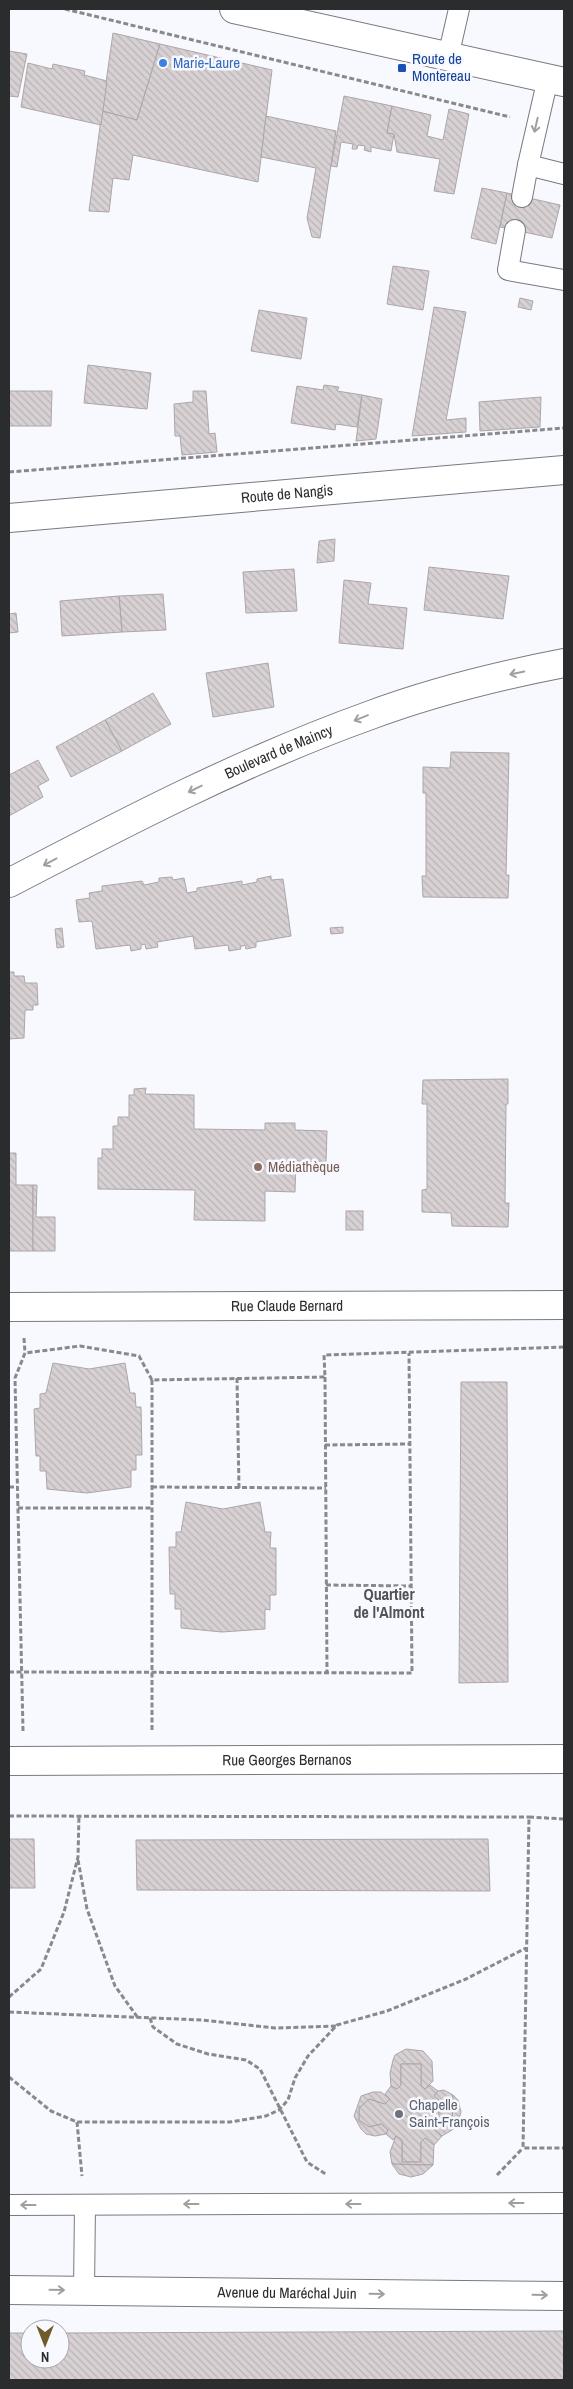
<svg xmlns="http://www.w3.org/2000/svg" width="573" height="2389" font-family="'Archivo Narrow',sans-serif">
	<defs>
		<pattern id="building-back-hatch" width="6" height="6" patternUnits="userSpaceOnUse" patternTransform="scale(1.25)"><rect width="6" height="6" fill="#d8d1d4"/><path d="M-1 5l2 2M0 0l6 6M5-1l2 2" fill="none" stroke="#bab4b6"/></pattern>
	</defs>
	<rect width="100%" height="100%" fill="#f7f9fe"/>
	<g fill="url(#building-back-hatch)" stroke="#ada6a9">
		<polygon points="113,33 160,44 137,120 102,111"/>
		<polygon points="160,44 272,70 258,182 133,155 129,180 113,178 109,212 89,211 102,111 137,120"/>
		<polygon points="9,51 27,54 18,97 9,96"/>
		<polygon points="28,63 52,69 53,64 85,71 84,75 107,81 101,125 21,107"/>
		<polygon points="344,96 392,106 387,133 394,134 391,151 371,147 371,152 364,150 365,146 358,145 357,149 352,149 353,144 341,142 337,167 331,166"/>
		<polygon points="392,106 431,115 427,136 443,140 449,109 469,114 454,194 434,191 440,159 397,152 394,134 387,133"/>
		<polygon points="266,116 336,131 320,238 312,237 307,218 316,168 261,157"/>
		<polygon points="482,188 507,193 496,244 471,238"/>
		<polygon points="507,193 560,205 552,238 500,227"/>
		<polygon points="393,266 429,271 423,310 387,304"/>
		<polygon points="520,298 533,301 531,310 518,307"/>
		<polygon points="434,307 466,312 446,420 466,418 466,432 412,436"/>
		<polygon points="259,310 307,318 301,359 251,351"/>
		<polygon points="88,365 151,373 147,409 84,403"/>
		<polygon points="324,385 339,387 337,391 362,395 357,427 336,424 335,430 291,423 297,386 323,390"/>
		<polygon points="9,391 52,391 51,426 9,426"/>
		<polygon points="193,391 206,391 209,434 215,433 217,452 182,455 180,436 175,436 174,404 193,402"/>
		<polygon points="362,395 382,399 376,439 356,441"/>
		<polygon points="541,397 540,427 480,431 479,402"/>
		<polygon points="335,539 334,561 317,563 319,541"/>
		<polygon points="429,567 509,576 503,619 424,610"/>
		<polygon points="294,569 297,611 246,613 243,572"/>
		<polygon points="344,580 371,583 368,604 407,608 403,649 339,643"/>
		<polygon points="163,594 166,630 122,632 119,596"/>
		<polygon points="119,596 122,632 62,636 60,601"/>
		<polygon points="16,613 18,632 9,633 9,614"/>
		<polygon points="268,663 274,707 213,717 206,673"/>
		<polygon points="153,693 171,724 122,751 105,720"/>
		<polygon points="105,720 122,751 71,777 56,747"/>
		<polygon points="451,752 509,753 506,875 509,875 508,898 423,897 422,876 426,876 426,793 423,793 423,767 450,768"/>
		<polygon points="38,760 49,780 38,786 43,797 9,816 9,775"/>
		<polygon points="271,876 271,880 283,879 291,936 256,942 256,947 246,949 245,945 240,947 241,949 229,951 228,945 195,949 193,936 157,942 158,947 146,949 145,944 141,945 141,949 131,951 130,945 96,949 92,921 79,922 76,900 90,898 89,893 102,891 102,886 142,881 144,885 159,882 159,878 172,877 173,880 184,878 187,893 197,891 197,888 242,881 242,885 257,882 257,879"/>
		<polygon points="343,927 343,933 331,934 330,928"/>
		<polygon points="62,928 64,947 57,948 55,929"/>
		<polygon points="9,972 14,972 14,976 24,976 25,983 37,983 38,1005 33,1005 33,1010 25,1010 24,1038 9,1039"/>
		<polygon points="508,1079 508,1104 506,1104 505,1203 509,1203 508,1227 452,1226 451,1213 422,1212 422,1190 427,1189 427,1104 422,1104 423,1080"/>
		<polygon points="146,1088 145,1094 194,1095 194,1129 265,1130 265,1123 295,1123 295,1130 327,1131 326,1162 296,1161 295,1192 265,1191 265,1221 194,1220 195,1190 98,1189 98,1158 102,1158 102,1149 113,1149 113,1126 118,1126 118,1117 129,1117 129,1095 134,1095 134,1089"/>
		<polygon points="9,1153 16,1153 16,1185 33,1185 33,1251 9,1251"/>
		<polygon points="33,1185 37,1185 36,1217 55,1217 55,1251 33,1251"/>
		<rect x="346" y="1211" width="17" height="19"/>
		<polygon points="53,1363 89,1369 125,1363 130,1393 135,1393 136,1407 141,1407 142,1455 136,1455 136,1470 131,1470 131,1487 87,1493 47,1489 46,1471 40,1471 40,1456 36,1456 34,1409 40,1408 40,1394 46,1393"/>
		<polygon points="461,1382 507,1382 508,1682 459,1683"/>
		<polygon points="186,1502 223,1509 260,1502 265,1532 271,1532 270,1548 276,1548 276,1595 270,1595 270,1610 265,1609 265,1629 222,1632 181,1628 181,1609 175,1609 175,1594 170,1594 169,1547 176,1547 176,1532 181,1532"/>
		<polygon points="9,1839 34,1839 35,1888 9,1888"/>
		<polygon points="488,1839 490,1891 137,1890 136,1840"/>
		<polygon points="406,2049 423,2051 432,2061 433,2081 425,2089 421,2085 421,2064 401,2064 401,2085 397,2089 391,2086 390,2073 393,2060 395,2055"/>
		<polygon points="401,2064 421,2064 421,2085 425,2089 430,2085 438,2091 434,2096 439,2100 439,2122 433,2128 442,2136 434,2145 425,2138 421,2142 421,2162 402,2162 402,2140 396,2136 393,2140 386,2134 388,2130 381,2124 369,2127 359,2120 359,2108 369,2099 385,2104 390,2099 385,2094 391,2086 397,2089 401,2085"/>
		<polygon points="444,2090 453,2095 452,2130 442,2136 433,2128 439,2122 439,2100 434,2096 438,2091"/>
		<polygon points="373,2092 381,2092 390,2099 385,2104 369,2099 359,2108 359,2120 369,2127 381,2124 388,2130 386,2134 375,2136 366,2134 361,2129 354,2116 361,2096"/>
		<polygon points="453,2095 458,2100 461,2112 457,2126 452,2130"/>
		<polygon points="396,2136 402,2140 402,2162 421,2162 421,2142 425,2138 434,2145 433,2165 392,2164 390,2152"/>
		<polygon points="392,2164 422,2165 433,2165 423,2174 411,2177 399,2174"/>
		<polygon points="564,2331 564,2380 9,2380 9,2333 30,2333 30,2359 60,2359 60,2333"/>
	</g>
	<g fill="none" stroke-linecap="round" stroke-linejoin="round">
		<g stroke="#787a80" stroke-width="22">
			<g id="lane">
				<polyline points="448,57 459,9"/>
				<polyline points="548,78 528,165 564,174"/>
				<polyline points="522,197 528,165"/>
				<polyline points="515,230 508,270 564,280"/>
				<polyline points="9,2205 564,2203"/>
				<polyline points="84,2291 85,2205"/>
			</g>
		</g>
		<g stroke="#787a80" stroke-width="30">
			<g id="street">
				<path id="s1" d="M9,883C126,822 243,761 368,716C432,692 497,676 564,663"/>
				<path id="s2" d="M9,1307L564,1305"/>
				<path id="s3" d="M9,1761L564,1759"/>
				<path id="s4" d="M9,2290L564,2296"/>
			</g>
		</g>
		<g stroke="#787a80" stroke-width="30">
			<g id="secondary">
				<polyline points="234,9 564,82"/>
				<path id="s5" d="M9,518L564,470"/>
			</g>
		</g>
		<g stroke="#88898d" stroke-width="3" stroke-dasharray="5 2.5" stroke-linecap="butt">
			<polyline points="65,9 510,117"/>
			<polyline points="9,472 564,428"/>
			<polyline points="24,1338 25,1353"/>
			<polyline points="325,1377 327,1672"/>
			<polyline points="237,1378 239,1488"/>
			<polyline points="325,1445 410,1444"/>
			<polyline points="9,1487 17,1487"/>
			<polyline points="152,1487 326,1488"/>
			<polyline points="18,1508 152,1508"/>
			<polyline points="326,1585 411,1586"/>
			<polyline points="9,1672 412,1673 409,1353"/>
			<polyline points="152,1730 152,1380"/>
			<polyline points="23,1731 15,1378 25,1353 80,1346 139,1356 152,1380 325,1377 324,1355 564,1347"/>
			<polyline points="9,1816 529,1817"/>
			<polyline points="564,1819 529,1817 523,2148 564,2148"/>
			<polyline points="78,1860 87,1909 115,1986 138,2018"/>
			<polyline points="9,1997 41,1969 64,1912 78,1857 79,1816"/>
			<polyline points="9,2012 202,2020 275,2028 336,2026"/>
			<polyline points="150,2018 153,2027 177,2044 208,2054 246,2060 260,2069 307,2162 327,2175"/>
			<polyline points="9,2077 51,2111 77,2122 230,2122 266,2116 279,2110 288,2100 295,2078 308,2056 337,2025 387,2011 466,1979 526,1948"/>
			<polyline points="77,2122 82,2176"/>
			<polyline points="497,2175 523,2148"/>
		</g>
		<use href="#lane" stroke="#fff" stroke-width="20"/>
		<use href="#street" stroke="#fff" stroke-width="28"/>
		<use href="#secondary" stroke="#fff" stroke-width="28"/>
	</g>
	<defs><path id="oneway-shaft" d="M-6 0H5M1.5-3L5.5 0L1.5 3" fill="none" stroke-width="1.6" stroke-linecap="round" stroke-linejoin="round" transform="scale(1.25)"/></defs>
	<g stroke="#a0a0a1">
		<use href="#oneway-shaft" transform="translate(536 125) rotate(103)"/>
		<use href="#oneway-shaft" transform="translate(517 673) rotate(168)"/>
		<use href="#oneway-shaft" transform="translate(361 718) rotate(158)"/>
		<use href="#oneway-shaft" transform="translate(195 789) rotate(154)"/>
		<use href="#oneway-shaft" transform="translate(50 862) rotate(152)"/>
		<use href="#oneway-shaft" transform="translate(516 2203) rotate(180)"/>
		<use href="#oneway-shaft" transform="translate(191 2204) rotate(180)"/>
		<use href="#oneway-shaft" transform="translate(353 2204) rotate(180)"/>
		<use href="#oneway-shaft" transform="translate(28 2205) rotate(180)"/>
		<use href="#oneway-shaft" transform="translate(57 2290) rotate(1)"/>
		<use href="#oneway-shaft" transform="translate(377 2294) rotate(1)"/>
		<use href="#oneway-shaft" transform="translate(540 2295) rotate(1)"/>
	</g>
	<circle fill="#3f7fe0" stroke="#f7f9fe" stroke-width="2" cx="163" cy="63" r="5"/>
	<rect fill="#1a4fb4" stroke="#f7f9fe" stroke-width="2" x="397" y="63" width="10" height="10" rx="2.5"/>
	<circle fill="#8d6e63" stroke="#f7f9fe" stroke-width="2" cx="258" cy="1167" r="5"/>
	<circle fill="#6b7280" stroke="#f7f9fe" stroke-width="2" cx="399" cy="2114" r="5"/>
	<g text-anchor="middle" stroke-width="5" stroke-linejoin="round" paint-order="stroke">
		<g font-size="15" fill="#164399" stroke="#f7f9fe" text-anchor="start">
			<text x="412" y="64">Route de<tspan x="412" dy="17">Montereau</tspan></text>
		</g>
		<g font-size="15" fill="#366cbe" stroke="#f7f9fe" text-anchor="start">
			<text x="173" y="68">Marie-Laure</text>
		</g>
		<g font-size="15" fill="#2b2c2e" stroke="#f7f9fe">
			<text dy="5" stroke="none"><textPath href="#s5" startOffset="279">Route de Nangis</textPath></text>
			<text dy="5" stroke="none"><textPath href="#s1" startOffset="300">Boulevard de Maincy</textPath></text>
			<text dy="5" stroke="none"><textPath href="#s2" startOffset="278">Rue Claude Bernard</textPath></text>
			<text dy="5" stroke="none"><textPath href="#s3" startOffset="278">Rue Georges Bernanos</textPath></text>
			<text dy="5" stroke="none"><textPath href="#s4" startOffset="278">Avenue du Maréchal Juin</textPath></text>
		</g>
		<g font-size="15" fill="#785e54" stroke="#f7f9fe" text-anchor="start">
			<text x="268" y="1172">Médiathèque</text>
		</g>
		<g font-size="15" fill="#5b616d" stroke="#f7f9fe" text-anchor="start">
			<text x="409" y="2110">Chapelle<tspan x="409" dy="17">Saint-François</tspan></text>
		</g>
		<g font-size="16" font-weight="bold" fill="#505257" stroke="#f7f9fe">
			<text x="389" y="1600">Quartier<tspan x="389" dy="18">de l'Almont</tspan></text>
		</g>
	</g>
	<rect width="573" height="2389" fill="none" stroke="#2b2c2e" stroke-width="20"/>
	<g transform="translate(45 2344) rotate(180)"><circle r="24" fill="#f7f9fe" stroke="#a5a7ab"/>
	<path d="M0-4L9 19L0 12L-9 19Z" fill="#6f5c2a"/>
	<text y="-8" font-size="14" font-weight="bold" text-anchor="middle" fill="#2b2c2e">N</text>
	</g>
</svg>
